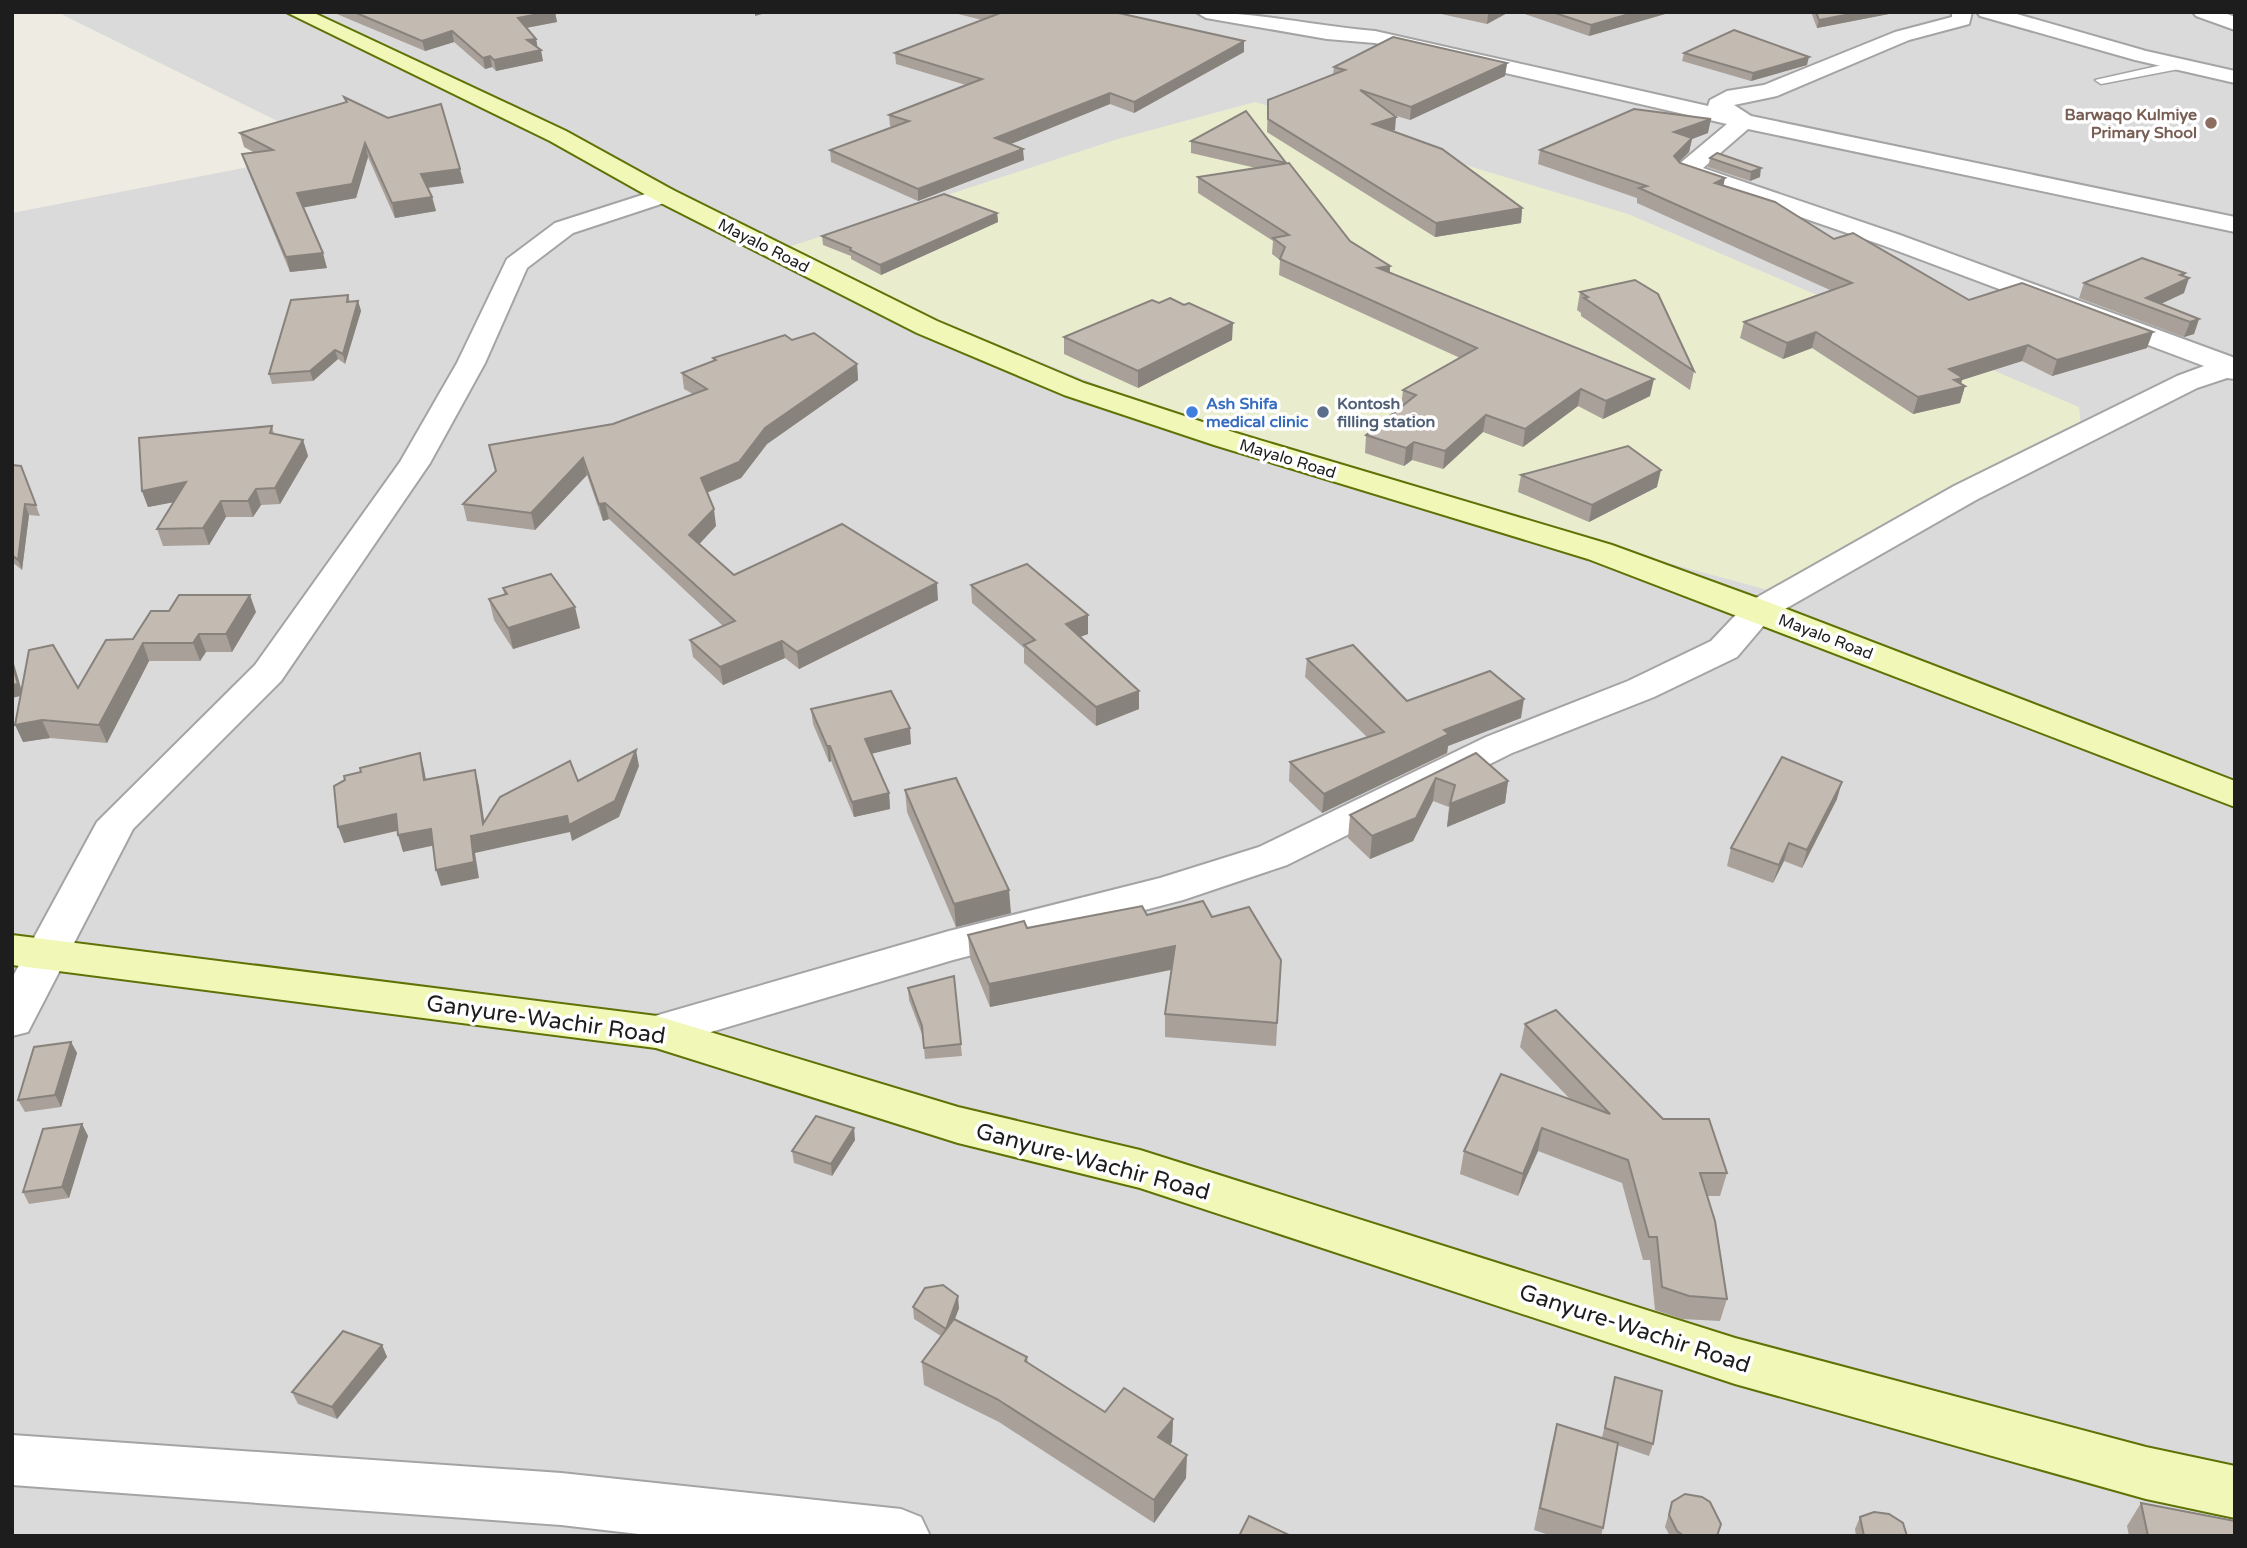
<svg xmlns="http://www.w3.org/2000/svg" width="2247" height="1548" font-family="'Varela Round',sans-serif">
	<rect width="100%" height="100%" fill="#eeebe3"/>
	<polygon fill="#dbdada" points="57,12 2235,12 2235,1536 12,1536 12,213 336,150"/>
	<polygon fill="#e9edce" points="1255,102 1628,214 2079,407 2081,429 1768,590 1285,460 770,253 1118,139"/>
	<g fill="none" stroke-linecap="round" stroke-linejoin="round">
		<g stroke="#a4a4a4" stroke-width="3">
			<polygon id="lane" points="2180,61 2186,65 2184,68 2101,84 2095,80"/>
		</g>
		<g stroke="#a4a4a4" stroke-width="4">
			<g id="street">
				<path d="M1196,12C1257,12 1315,26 1375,31L1708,106L1710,100L1727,91L1764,85L1895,32L1952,17V12H1972L1969,24L1909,40L1777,96L1734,105L1751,116L2235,217V232L1748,129L1703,168L1900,235L2235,358V379L2227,378L2197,388L1976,500L1771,617L1737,657L1654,697L1512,753L1287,865L1183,900L953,960L657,1048L641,1044L635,1032L641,1020L949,931L1160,878L1259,847L1486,737L1628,681L1711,641L1747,603L1954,486L2177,376L2204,366L1882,245L1678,175L1674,170L1678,165L1727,124L1375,43L1327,39L1206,18Z"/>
				<polygon points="1977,12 2010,12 2146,51 2235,71 2235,83 2135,60 1980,16"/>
				<polygon points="2193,12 2222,12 2235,17 2235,30 2196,16"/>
				<polygon points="664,188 673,190 676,195 673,200 573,233 527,268 485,363 430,463 281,681 133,829 28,1032 12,1036 12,978 97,822 255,665 400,462 457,363 507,259 555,223"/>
				<polygon points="12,1435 561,1473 901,1509 921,1517 930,1536 656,1536 561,1525 12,1485"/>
			</g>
		</g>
		<g stroke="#5f7206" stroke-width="4">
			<g id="secondary">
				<polygon points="286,12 312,12 566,131 673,190 937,321 1084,383 1236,433 1612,545 1771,603 2235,781 2235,807 1588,559 1214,445 1064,395 917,333 655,200 550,141"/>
				<polygon points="12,935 657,1016 958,1107 1140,1150 1735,1338 2146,1447 2235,1466 2235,1518 2146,1499 1735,1384 1140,1188 958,1143 656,1048 12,965"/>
			</g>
		</g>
		<use href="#lane" fill="#fff" fill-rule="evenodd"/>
		<use href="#street" fill="#fff" fill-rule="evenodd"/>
		<use href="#secondary" fill="#f1f8b7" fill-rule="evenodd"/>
	</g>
	<g fill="#a8a099">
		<polygon points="332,12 555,12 557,22 526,28 536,39 537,48 543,61 496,71 492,67 485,69 454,42 425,51"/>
		<polygon points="950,12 1117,12 1244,52 1134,113 1110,104 1011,144 1024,160 918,201 831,162 830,150 893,127 890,126 889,115 966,85 896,64 895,53 982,20"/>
		<polygon points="1432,12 1509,12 1487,24"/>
		<polygon points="1519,12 1672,12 1589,36"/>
		<polygon points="1811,12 1899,12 1817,28"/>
		<polygon points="1684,53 1807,65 1751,81 1682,61"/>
		<polygon points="1507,63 1505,76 1410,120 1393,115 1395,130 1392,131 1522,208 1521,223 1435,237 1267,132 1268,100 1333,74 1334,67"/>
		<polygon points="344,97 464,183 428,188 432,197 436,211 395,218 368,157 356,198 303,207 327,268 290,272 247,168 242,154 255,153 244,147 240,133 346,103"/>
		<polygon points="1708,133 1692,139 1689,152 1679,162 1724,186 1834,239 1969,300 2147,348 2052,376 2022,361 1962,380 1961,384 1965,386 1960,403 1913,414 1812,348 1783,359 1740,338 1744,322 1830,290 1637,203 1637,198 1538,164 1540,150"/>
		<polygon points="1191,141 1286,163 1350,241 1390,266 1390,273 1650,396 1603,419 1578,406 1523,447 1483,432 1443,469 1412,460 1404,466 1365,453 1366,435 1401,407 1403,390 1460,358 1279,275 1280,260 1272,254 1273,241 1198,193 1198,177 1256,168 1191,153"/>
		<polygon points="1717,153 1760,177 1750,181 1708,167 1710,158"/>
		<polygon points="997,213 998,222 881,275 851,259 851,256 823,245 822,236"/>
		<polygon points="2185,273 2184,276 2184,293 2161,304 2199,319 2194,334 2184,337 2079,298 2084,283"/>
		<polygon points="1580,292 1694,371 1690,390 1581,316 1581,313 1577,310"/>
		<polygon points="348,295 350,302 358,301 361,311 345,364 338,359 313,381 272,384 269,374"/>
		<polygon points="1064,337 1232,340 1138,388 1064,354"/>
		<polygon points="792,340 857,364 858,380 767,444 741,478 707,493 716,526 699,544 734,575 938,600 799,669 785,658 723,685 693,657 690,640 723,626 609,519 603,521 587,475 535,530 467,521 463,504 613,424 693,394 684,389 682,373 713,361 713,358"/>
		<polygon points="272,426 274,434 303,440 308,456 280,504 261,505 253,517 226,517 209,545 163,546 157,529 173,502 148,507 142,491"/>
		<polygon points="12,465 21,466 40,516 29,515 22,570 12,562"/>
		<polygon points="1521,475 1657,487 1589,522 1518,492"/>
		<polygon points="971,585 1088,615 1088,634 1080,637 1139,709 1096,726 1024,663 1024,648 972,603"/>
		<polygon points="503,588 580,628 513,649 494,620 489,599 504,594"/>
		<polygon points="256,612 232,652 206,652 200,661 149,661 107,743 50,738 23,742 20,696 12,698 21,690 78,688 133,639"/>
		<polygon points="1307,659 1407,701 1521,718 1448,746 1447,753 1322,813 1289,781 1290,762 1367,737 1305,677"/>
		<polygon points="811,709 911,744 871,753 889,793 890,809 854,817 831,761 829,762 813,724"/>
		<polygon points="1476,753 1508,781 1505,803 1447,827 1449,807 1433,801 1413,841 1370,859 1348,838 1350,815"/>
		<polygon points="905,790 1011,913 956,927 907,812"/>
		<polygon points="1837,799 1802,868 1784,861 1773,883 1727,866 1731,848"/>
		<polygon points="1147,915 1212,917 1281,960 1276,1046 1165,1037 1165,1014 1171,970 990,1007 970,958 968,935"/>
		<polygon points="954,976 962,1056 925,1059 923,1037 909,1000 908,988"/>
		<polygon points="1525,1024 1663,1119 1727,1173 1720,1196 1707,1196 1727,1299 1720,1321 1682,1319 1655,1310 1650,1260 1643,1260 1622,1183 1538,1151 1518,1196 1460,1174 1464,1151 1570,1099 1520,1047"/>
		<polygon points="71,1042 77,1053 61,1107 25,1112 18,1100"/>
		<polygon points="82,1124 88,1136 69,1198 29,1204 23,1192"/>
		<polygon points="855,1140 832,1176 794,1163 792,1151"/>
		<polygon points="913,1307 959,1308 955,1319 1027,1357 1028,1363 1105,1412 1173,1419 1172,1442 1170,1444 1186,1478 1154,1523 999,1422 924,1385 922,1362 941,1336 914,1319"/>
		<polygon points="382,1345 387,1357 337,1419 298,1404 292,1392"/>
		<polygon points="1615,1377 1653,1444 1649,1456 1617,1445 1603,1528 1601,1536 1552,1536 1534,1530 1551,1447 1557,1424 1602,1438"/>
		<polygon points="1672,1502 1717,1536 1670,1536 1665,1527"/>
		<polygon points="2141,1503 2235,1536 2129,1536 2127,1526"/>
		<polygon points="1860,1517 1907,1536 1856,1536 1855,1529"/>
	</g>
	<g fill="#88827d">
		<polygon points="549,12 555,12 557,22 520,29 518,18"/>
		<polygon points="755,12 769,12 755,16"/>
		<polygon points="1491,12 1509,12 1487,24 1488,14"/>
		<polygon points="1636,12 1672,12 1589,36 1591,25"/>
		<polygon points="1861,12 1899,12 1817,28 1819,20"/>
		<polygon points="452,31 454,42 425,51 422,41"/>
		<polygon points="536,39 538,49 527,40"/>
		<polygon points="1244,41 1244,52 1134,113 1134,102"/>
		<polygon points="541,50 543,61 496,71 494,60"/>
		<polygon points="490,56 492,67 485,69 483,58"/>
		<polygon points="1809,57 1807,65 1751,81 1753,73"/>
		<polygon points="1507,63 1505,76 1410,120 1411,107"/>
		<polygon points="1110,93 1110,104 996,150 995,138"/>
		<polygon points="1396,117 1395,130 1372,138 1373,124"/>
		<polygon points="1711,119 1708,133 1692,139 1689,152 1671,170 1674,156 1674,132"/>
		<polygon points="365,143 368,157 356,198 301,208 297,193"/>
		<polygon points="1023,149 1024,160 918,201 918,189"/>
		<polygon points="1761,168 1760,177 1750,181 1751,172"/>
		<polygon points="460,169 464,183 424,188 421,174"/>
		<polygon points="1725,178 1722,193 1715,183"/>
		<polygon points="432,197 436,211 395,218 392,203"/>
		<polygon points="1522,208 1521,223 1435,237 1436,223"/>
		<polygon points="997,213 998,222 881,275 880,265"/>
		<polygon points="323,253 327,268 290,272 286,257"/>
		<polygon points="1390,266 1389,282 1378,268"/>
		<polygon points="2185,273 2181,282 2189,278 2184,293 2152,308 2146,298"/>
		<polygon points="358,301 361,311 345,364 343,354"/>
		<polygon points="2199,319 2194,334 2184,337 2190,322"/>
		<polygon points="1233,323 1232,340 1138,388 1138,371"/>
		<polygon points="1816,332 1812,348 1783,359 1787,343"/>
		<polygon points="2153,332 2147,348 2052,376 2057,360"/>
		<polygon points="2028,345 2022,361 1962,380 1960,387 1965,386 1960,403 1913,414 1918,397 1949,369"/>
		<polygon points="335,350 338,359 313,381 310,371"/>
		<polygon points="857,364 858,380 767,444 741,478 703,494 701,478 765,428"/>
		<polygon points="1654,379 1650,396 1603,419 1606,401"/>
		<polygon points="1581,389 1578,406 1523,447 1525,429"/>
		<polygon points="1486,415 1483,432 1443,469 1445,451"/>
		<polygon points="303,440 308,456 280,504 275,488"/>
		<polygon points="1414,442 1412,460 1404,466 1406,448"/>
		<polygon points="583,458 587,475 535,530 531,513"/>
		<polygon points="1661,470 1657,487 1589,522 1592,505"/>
		<polygon points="186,482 191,499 148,507 142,491"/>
		<polygon points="256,489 261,505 253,517 248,501"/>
		<polygon points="221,501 226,517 209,545 203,528"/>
		<polygon points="605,503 609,519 603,521 599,504"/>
		<polygon points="25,504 29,515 22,570 18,560"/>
		<polygon points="714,509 716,526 692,552 689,535"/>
		<polygon points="937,583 938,600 799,669 797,652"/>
		<polygon points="250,595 256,612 232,652 226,634"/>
		<polygon points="575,607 580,628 513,649 508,628"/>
		<polygon points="1088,615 1088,634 1066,642 1066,624"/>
		<polygon points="199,634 206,652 200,661 193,643"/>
		<polygon points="782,641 785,658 723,685 720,667"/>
		<polygon points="143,643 149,661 107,743 99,725"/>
		<polygon points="12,657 23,695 12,698"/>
		<polygon points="1139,691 1139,709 1096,726 1096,707"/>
		<polygon points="1524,699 1521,718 1448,746 1447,753 1322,813 1324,794 1444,730"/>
		<polygon points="42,720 50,738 23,742 15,725"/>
		<polygon points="910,728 911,744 867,755 865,739"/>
		<polygon points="827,746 830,746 831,761 829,762"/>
		<polygon points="636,750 639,766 619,817 572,841 570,832 475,853 479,878 441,886 436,870 483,824 475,770 479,786 486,833"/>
		<polygon points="420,753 424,769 429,796 424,780"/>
		<polygon points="1436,778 1433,801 1413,841 1370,859 1372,836"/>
		<polygon points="1508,781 1505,803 1447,827 1450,804"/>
		<polygon points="1842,782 1837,799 1802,868 1807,850"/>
		<polygon points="889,793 890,809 854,817 852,802"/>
		<polygon points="396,814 401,830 344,843 338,827"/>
		<polygon points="431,829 436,845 403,852 398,835"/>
		<polygon points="1789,843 1784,861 1773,883 1779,865"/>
		<polygon points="1009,890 1011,913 956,927 954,904"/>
		<polygon points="1175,946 1174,969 990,1007 989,984"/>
		<polygon points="71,1042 77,1053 61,1107 55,1095"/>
		<polygon points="82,1124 88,1136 69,1198 62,1187"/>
		<polygon points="854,1128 855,1140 832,1176 831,1164"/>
		<polygon points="1542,1128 1538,1151 1518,1196 1523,1174"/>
		<polygon points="958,1296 959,1308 947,1340 946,1329"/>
		<polygon points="382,1345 387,1357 337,1419 332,1407"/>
		<polygon points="1173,1419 1172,1442 1157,1460 1158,1437"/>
		<polygon points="1187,1455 1186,1478 1154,1523 1154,1500"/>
	</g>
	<g fill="#c3bab2" stroke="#88827d" stroke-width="2">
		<polygon points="354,12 549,12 518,18 536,39 527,40 541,50 494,60 490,56 483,58 452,31 422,41"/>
		<polygon points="991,12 1114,12 1244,41 1134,102 1110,93 995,138 1023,149 918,189 830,150 909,121 889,115 982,79 895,53 998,14"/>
		<polygon points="1552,12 1636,12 1591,25"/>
		<polygon points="1816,12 1861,12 1819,20"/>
		<polygon points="1734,30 1809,57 1753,73 1684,53"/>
		<polygon points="1393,37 1507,63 1411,107 1360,90 1396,117 1373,124 1442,149 1522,208 1436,223 1268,119 1268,100 1345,70 1334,67"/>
		<polygon points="344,97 388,118 441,104 460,169 421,174 432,197 392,203 365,143 352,184 297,193 323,253 286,257 242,154 273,150 240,133 347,102"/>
		<polygon points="1634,109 1711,119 1674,132 1692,138 1674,156 1680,163 1725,178 1715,183 1775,202 1834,239 1853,233 1969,300 2022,283 2153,332 2057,360 2028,345 1949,369 1963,378 1954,380 1965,386 1918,397 1816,332 1787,343 1744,322 1852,283 1639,188 1647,186 1540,150"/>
		<polygon points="1246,111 1286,163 1191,141"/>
		<polygon points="1717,153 1761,168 1751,172 1710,158"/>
		<polygon points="1289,163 1350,241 1390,266 1378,268 1654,379 1606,401 1581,389 1525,429 1486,415 1445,451 1414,442 1406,448 1366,435 1416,395 1403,390 1477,348 1280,259 1285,247 1273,238 1289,235 1198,177"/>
		<polygon points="944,194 997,213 880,265 850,250 851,248 822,236"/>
		<polygon points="2142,258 2185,273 2180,275 2189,278 2146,298 2199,319 2190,322 2084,283"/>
		<polygon points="1635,280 1658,294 1694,371 1584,298 1588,297 1580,292"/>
		<polygon points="348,295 347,302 358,301 343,354 335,350 310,371 269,374 291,300"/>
		<polygon points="1170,298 1184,305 1189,303 1233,323 1138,371 1064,337 1152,300 1159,303"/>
		<polygon points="814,333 857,364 765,428 739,462 701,478 714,509 689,535 734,575 842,524 937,583 797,652 782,641 720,667 690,640 735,621 605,503 599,504 583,458 531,513 463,504 496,471 489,445 613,424 707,389 682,373 716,360 713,358 785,335 792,340"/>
		<polygon points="272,426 270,433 303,440 275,488 256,489 248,501 221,501 203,528 157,529 186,482 142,491 139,438"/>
		<polygon points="1628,446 1661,470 1592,505 1521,475"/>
		<polygon points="12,465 21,466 36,505 25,504 18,560 12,555"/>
		<polygon points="1027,564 1088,615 1066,624 1139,691 1096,707 1024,645 1035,640 971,585"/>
		<polygon points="551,574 575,607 508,628 489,599 507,594 503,588"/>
		<polygon points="179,595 250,595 226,634 199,634 193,643 143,643 99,725 42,720 15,725 29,650 53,645 78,688 106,640 133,639 151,611 169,611"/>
		<polygon points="1353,645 1407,701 1490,671 1524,699 1444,730 1449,734 1324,794 1290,762 1384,732 1307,659"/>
		<polygon points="12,663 18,684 12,685"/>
		<polygon points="891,691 910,728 865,739 889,793 852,802 830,746 827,746 811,709"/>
		<polygon points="636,750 615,801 569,825 567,816 471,836 474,862 436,870 431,829 398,835 396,814 338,827 334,786 345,780 344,776 361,772 360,768 420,753 424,780 475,770 483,824 500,797 570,761 578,781"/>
		<polygon points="1476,753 1508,781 1450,804 1455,785 1436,778 1416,818 1372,836 1350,815"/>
		<polygon points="1782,757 1842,782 1807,850 1789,843 1779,865 1731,848"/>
		<polygon points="956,778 1009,890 954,904 905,790"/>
		<polygon points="1203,901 1212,917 1249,907 1281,960 1277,1023 1165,1014 1175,946 989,984 968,935 1024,921 1027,928 1142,906 1147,915"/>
		<polygon points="954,976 961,1044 924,1048 922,1026 908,988"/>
		<polygon points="1556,1010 1663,1119 1709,1119 1727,1173 1700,1173 1715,1221 1727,1299 1689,1296 1662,1287 1657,1237 1649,1237 1628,1160 1542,1128 1523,1174 1464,1151 1501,1074 1610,1114 1525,1024"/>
		<polygon points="71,1042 55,1095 18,1100 34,1047"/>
		<polygon points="816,1116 854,1128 831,1164 792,1151"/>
		<polygon points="82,1124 62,1187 23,1192 43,1129"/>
		<polygon points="943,1285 958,1296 946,1329 913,1307 925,1288"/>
		<polygon points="954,1319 1027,1357 1025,1361 1105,1412 1124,1388 1173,1419 1158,1437 1187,1455 1154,1500 997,1399 922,1362"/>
		<polygon points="343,1331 382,1345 332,1407 292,1392"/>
		<polygon points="1615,1377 1662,1391 1653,1444 1605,1428"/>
		<polygon points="1557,1424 1618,1443 1603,1528 1540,1508"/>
		<polygon points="1685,1494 1702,1497 1710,1502 1721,1524 1717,1536 1684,1536 1677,1531 1669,1515 1672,1502"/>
		<polygon points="2141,1503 2235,1521 2235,1536 2148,1536"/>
		<polygon points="1874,1512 1889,1514 1903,1523 1907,1536 1864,1536 1860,1517"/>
		<polygon points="1249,1516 1291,1536 1239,1536"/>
	</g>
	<circle fill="#8d6e63" stroke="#fff" stroke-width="2.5" cx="2211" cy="123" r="7"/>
	<circle fill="#3f7fe0" stroke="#fff" stroke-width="2.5" cx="1192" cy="412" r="7"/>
	<circle fill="#5c6f8a" stroke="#fff" stroke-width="2.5" cx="1323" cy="412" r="7"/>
	<g text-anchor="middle" stroke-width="7" stroke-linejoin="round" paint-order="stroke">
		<g font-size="16" font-weight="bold" fill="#785e54" stroke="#fff" text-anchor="end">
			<text x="2197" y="120">Barwaqo Kulmiye<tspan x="2197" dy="18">Primary Shool</tspan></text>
		</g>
		<g font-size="16" fill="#1d1d1d" stroke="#fff">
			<text transform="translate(764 245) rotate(27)" y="6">Mayalo Road</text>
			<text transform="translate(1288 458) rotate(17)" y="6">Mayalo Road</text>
			<text transform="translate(1826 636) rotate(21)" y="6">Mayalo Road</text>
		</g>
		<g font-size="16" font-weight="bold" fill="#366cbe" stroke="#fff" text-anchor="start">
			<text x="1206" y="409">Ash Shifa<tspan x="1206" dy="18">medical clinic</tspan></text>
		</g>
		<g font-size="16" font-weight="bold" fill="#4e5e75" stroke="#fff" text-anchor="start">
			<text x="1337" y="409">Kontosh<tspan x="1337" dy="18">filling station</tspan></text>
		</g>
		<g font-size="23" fill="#1d1d1d" stroke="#fff">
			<text transform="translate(546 1019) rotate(8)" y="8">Ganyure-Wachir Road</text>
			<text transform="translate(1093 1161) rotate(15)" y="8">Ganyure-Wachir Road</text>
			<text transform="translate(1635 1328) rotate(18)" y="8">Ganyure-Wachir Road</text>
		</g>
	</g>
	<rect width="2247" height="1548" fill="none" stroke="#1d1d1d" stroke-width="28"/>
</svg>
